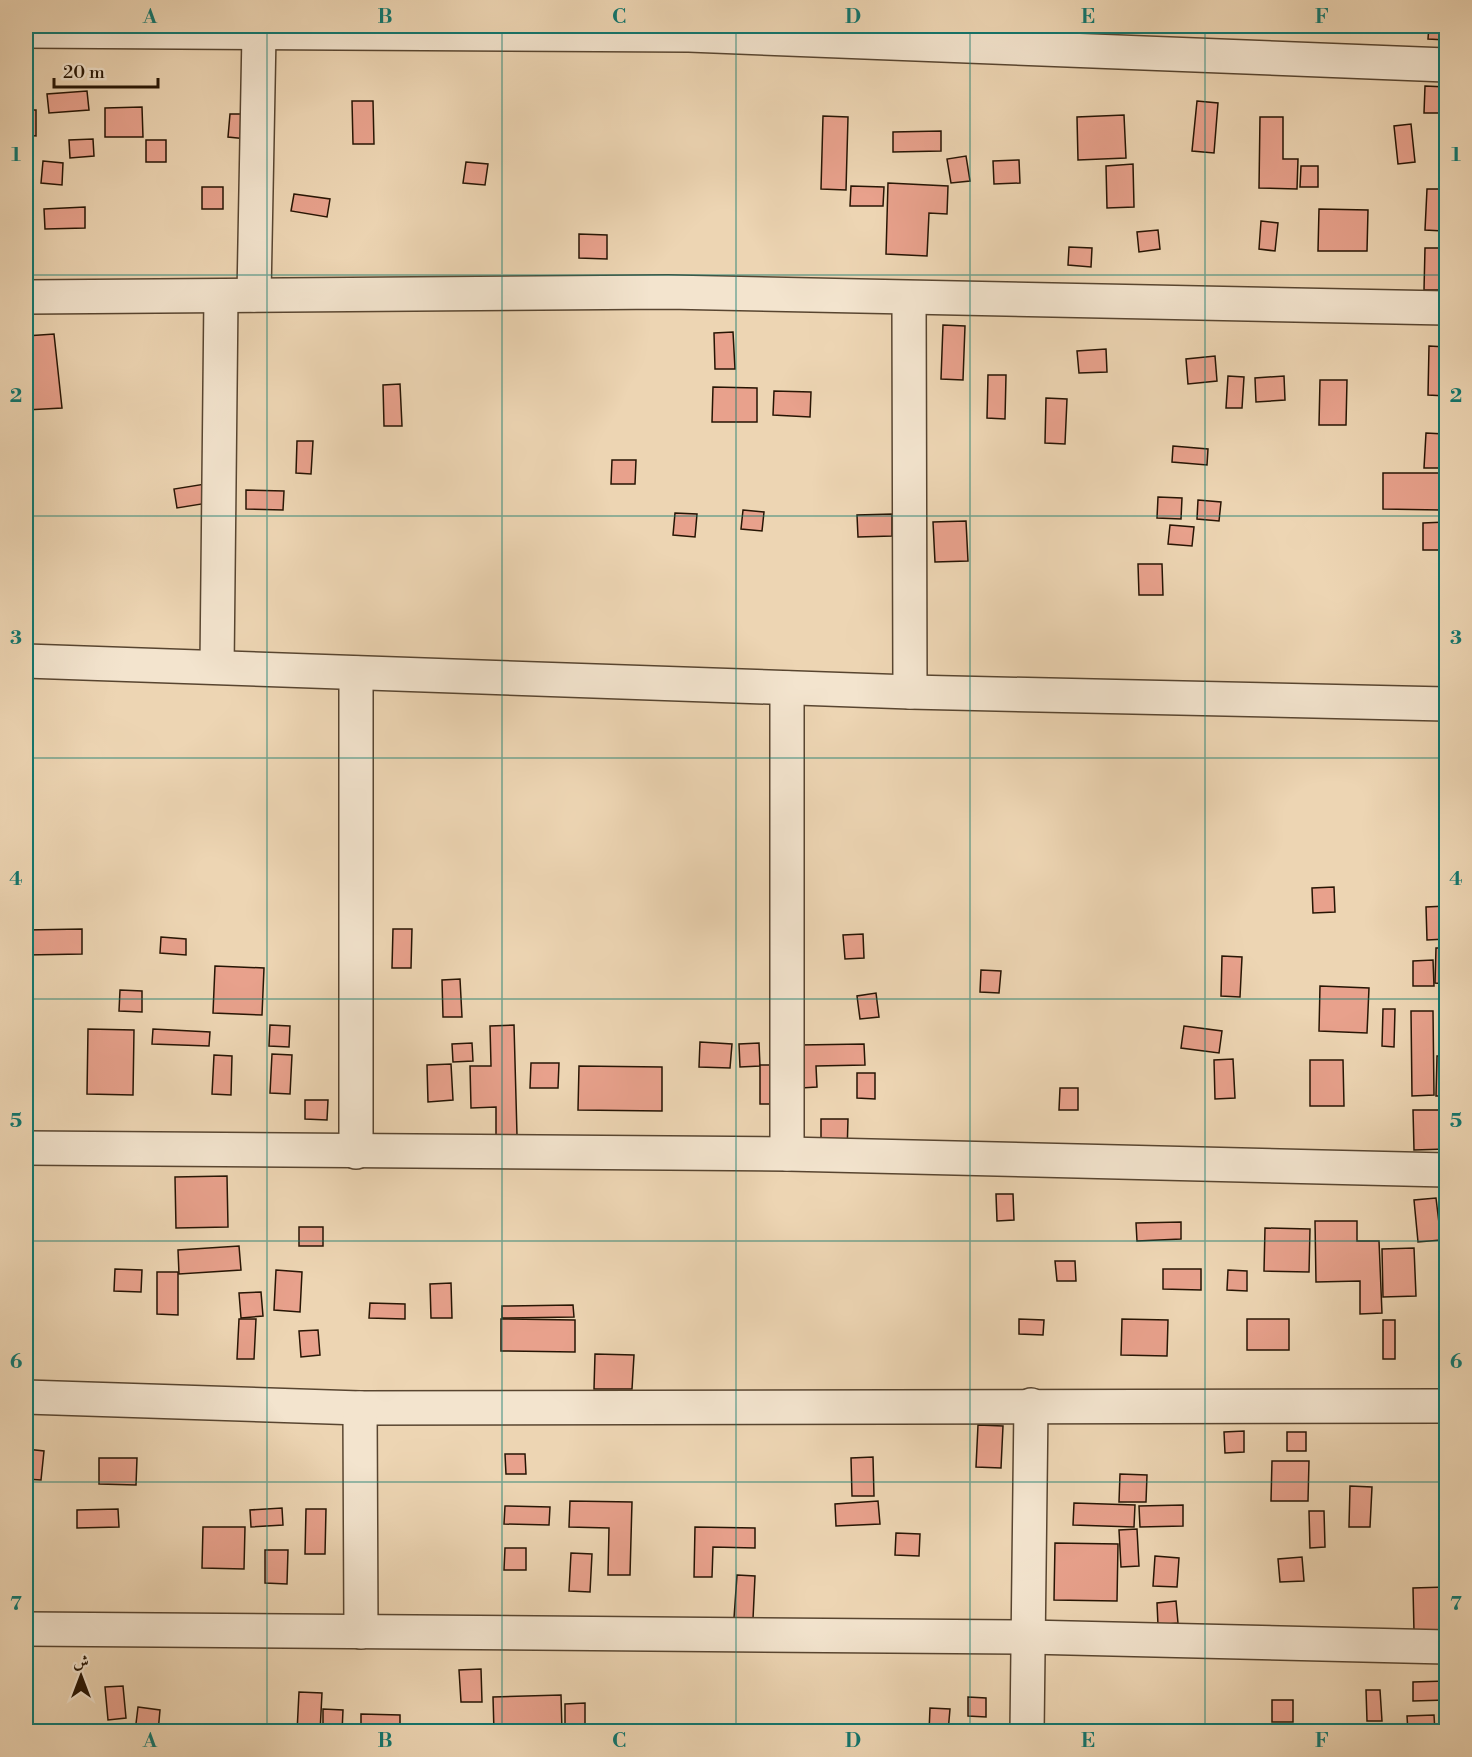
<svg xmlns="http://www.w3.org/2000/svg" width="1472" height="1757" font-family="'Libre Bodoni',Amiri,serif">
	<rect width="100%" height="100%" fill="#edd5b3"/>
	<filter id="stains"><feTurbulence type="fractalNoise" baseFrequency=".00333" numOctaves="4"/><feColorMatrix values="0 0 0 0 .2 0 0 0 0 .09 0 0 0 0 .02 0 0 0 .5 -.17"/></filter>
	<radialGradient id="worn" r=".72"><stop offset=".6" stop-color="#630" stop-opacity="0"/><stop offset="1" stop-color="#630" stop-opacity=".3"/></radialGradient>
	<g fill="#e8a18c" stroke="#271504" stroke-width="1.5">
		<polygon points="1429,26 1446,26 1446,40 1428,39"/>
		<polygon points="1425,86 1446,87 1446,113 1424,113"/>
		<polygon points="87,91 89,110 49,113 47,94"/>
		<polygon points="352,101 373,101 374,144 353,144"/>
		<polygon points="1197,101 1218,103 1214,153 1192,151"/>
		<polygon points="142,107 143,137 105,137 105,108"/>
		<polygon points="26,110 36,110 36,136 26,135"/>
		<polygon points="230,114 248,114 247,139 228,137"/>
		<polygon points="1124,115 1126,158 1078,160 1077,117"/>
		<polygon points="823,116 848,117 846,190 821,189"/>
		<polygon points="1260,117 1283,117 1283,159 1298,159 1297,189 1259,188"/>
		<polygon points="1411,124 1415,162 1398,164 1394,126"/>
		<polygon points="941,131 941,151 893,152 893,132"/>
		<polygon points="93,139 94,156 70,158 69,140"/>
		<rect x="146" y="140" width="20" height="22"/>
		<polygon points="966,156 970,181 951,183 947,159"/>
		<polygon points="1019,160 1020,183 994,184 993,161"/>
		<polygon points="43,161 63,163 62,185 41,183"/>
		<polygon points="466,162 488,164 485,185 463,183"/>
		<polygon points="1133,164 1134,207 1107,208 1106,166"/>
		<polygon points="1301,166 1318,166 1318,187 1300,187"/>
		<polygon points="888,183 948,186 947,214 929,213 927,256 886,254"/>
		<polygon points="851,186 884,187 883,206 850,206"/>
		<rect x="202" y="187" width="21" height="22"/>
		<polygon points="1427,189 1444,189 1443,231 1425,230"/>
		<polygon points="294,194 330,199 327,217 291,211"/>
		<polygon points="85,207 85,228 45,229 44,209"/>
		<polygon points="1319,209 1368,210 1367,251 1318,251"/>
		<polygon points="1261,221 1278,223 1275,251 1259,249"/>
		<polygon points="1158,230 1160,249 1139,252 1137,232"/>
		<polygon points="579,234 607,235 607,259 579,258"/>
		<polygon points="1069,247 1092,248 1091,267 1068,265"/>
		<polygon points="1425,248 1446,248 1446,290 1424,290"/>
		<polygon points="943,325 965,326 963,380 941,379"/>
		<polygon points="733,332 735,369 715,369 714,333"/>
		<polygon points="54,334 62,408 26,410 26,336"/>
		<polygon points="1429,346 1446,347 1446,396 1428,395"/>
		<polygon points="1106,349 1107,372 1079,373 1077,351"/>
		<polygon points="1215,356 1217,381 1188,384 1186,359"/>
		<polygon points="988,375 1006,375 1005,419 987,418"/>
		<polygon points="1228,376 1244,377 1242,408 1226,408"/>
		<polygon points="1284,376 1285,400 1256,402 1255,378"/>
		<polygon points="1320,380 1347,380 1346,425 1319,425"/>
		<polygon points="400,384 402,426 384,426 383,385"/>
		<polygon points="713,387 757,388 757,422 712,422"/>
		<polygon points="774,391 811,392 810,417 773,415"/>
		<polygon points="1046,398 1067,399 1065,444 1045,443"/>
		<polygon points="1426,433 1444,434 1442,468 1424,468"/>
		<polygon points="297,441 313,441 311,474 296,473"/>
		<polygon points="1173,446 1208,449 1207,465 1172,462"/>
		<polygon points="612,460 636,460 635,484 611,484"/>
		<polygon points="1383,473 1441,473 1440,510 1383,509"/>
		<polygon points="205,484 208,503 177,508 174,489"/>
		<polygon points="246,490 284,491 283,510 246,509"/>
		<polygon points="1158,497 1182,498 1181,519 1157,518"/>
		<polygon points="1198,500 1221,502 1219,521 1197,519"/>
		<polygon points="743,510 764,512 762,531 741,529"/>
		<polygon points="675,513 697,514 695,537 673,535"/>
		<polygon points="892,514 892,536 858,537 857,515"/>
		<polygon points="966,521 968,561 935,562 933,522"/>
		<polygon points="1446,522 1446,550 1423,550 1423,523"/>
		<polygon points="1170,525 1194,527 1192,546 1168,544"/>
		<polygon points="1138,564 1162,564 1163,595 1139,595"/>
		<polygon points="1334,887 1335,912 1313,913 1312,888"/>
		<polygon points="1446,906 1446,939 1427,940 1426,907"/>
		<polygon points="82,929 82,954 26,955 26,930"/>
		<polygon points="393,929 412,929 411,968 392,968"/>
		<polygon points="863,934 864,958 845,959 843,935"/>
		<polygon points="161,937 186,939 186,955 160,953"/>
		<polygon points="1436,948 1446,948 1446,984 1435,983"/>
		<polygon points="1222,956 1242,957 1240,997 1221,996"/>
		<polygon points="1433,960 1434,986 1413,986 1413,961"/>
		<polygon points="215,966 264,968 262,1015 213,1013"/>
		<polygon points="981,970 1001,971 999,993 980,992"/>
		<polygon points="460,979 462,1017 443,1017 442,980"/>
		<polygon points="1320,986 1369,988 1367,1033 1319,1031"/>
		<polygon points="120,990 142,991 142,1012 119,1011"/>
		<polygon points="876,993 879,1017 860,1019 857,996"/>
		<polygon points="1383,1009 1395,1009 1394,1047 1382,1046"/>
		<polygon points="1411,1011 1433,1011 1434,1095 1412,1096"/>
		<polygon points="270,1025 290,1026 289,1047 269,1046"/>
		<polygon points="514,1025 517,1135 496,1136 496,1107 471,1108 470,1066 491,1066 490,1026"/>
		<polygon points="1184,1026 1222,1031 1219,1053 1181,1048"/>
		<polygon points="88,1029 134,1030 133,1095 87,1094"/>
		<polygon points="153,1029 210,1032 209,1046 152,1044"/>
		<polygon points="700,1042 732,1044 730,1068 699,1067"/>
		<polygon points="472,1043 473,1061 453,1062 452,1044"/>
		<polygon points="759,1043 760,1066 740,1067 739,1044"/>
		<polygon points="864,1044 865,1065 816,1066 817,1087 801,1088 799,1045"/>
		<polygon points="272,1054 292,1055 290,1094 270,1093"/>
		<polygon points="214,1055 232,1056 231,1095 212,1094"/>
		<polygon points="1437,1056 1446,1056 1446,1096 1436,1096"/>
		<polygon points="1233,1059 1235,1098 1215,1099 1214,1060"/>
		<polygon points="1310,1060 1343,1060 1344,1106 1310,1106"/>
		<polygon points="531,1063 559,1063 558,1088 530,1088"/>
		<polygon points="451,1064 453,1100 428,1102 427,1065"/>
		<rect x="760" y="1065" width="24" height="39"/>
		<polygon points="579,1066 662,1067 662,1111 578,1110"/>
		<polygon points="857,1073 875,1073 875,1099 857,1098"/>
		<polygon points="1060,1088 1078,1088 1078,1110 1059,1110"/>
		<polygon points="305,1100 328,1100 327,1120 305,1119"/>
		<polygon points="1413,1110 1446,1110 1446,1149 1414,1150"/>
		<polygon points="821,1119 848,1119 847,1154 821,1153"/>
		<polygon points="227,1176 228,1227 176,1228 175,1177"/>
		<polygon points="1442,1192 1446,1192 1446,1294 1443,1294"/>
		<polygon points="996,1194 1013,1194 1014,1220 997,1221"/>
		<polygon points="1436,1198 1441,1240 1418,1242 1414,1200"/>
		<polygon points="1315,1221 1357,1221 1357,1241 1379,1241 1382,1313 1360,1314 1360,1281 1316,1282"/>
		<polygon points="1181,1222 1181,1239 1137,1241 1136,1223"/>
		<rect x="299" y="1227" width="24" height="19"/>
		<polygon points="1265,1228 1310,1229 1309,1272 1264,1271"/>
		<polygon points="239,1246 241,1270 179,1274 178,1250"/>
		<polygon points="1414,1248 1416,1296 1383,1297 1382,1249"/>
		<polygon points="1055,1261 1075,1261 1076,1281 1057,1281"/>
		<polygon points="115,1269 142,1270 141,1292 114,1291"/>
		<polygon points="1163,1269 1201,1269 1201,1290 1163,1289"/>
		<polygon points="276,1270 302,1272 300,1312 274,1310"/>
		<polygon points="1228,1270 1247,1271 1247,1291 1227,1290"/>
		<polygon points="157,1272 178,1272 178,1315 157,1314"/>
		<polygon points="451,1283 452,1318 431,1318 430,1284"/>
		<polygon points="261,1292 263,1316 241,1318 239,1293"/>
		<polygon points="370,1303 405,1304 405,1319 369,1318"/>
		<polygon points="573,1305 574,1317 502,1318 502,1306"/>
		<polygon points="239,1319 256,1319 254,1359 237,1359"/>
		<polygon points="501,1319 575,1320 575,1352 501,1351"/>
		<polygon points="1019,1319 1044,1320 1043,1335 1019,1334"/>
		<polygon points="1122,1319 1168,1320 1167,1356 1121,1355"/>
		<rect x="1247" y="1319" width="42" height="31"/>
		<rect x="1383" y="1320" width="12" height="39"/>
		<polygon points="318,1330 320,1355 301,1357 299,1331"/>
		<polygon points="595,1354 634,1355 632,1389 594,1389"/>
		<polygon points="978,1425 1003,1426 1001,1468 976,1467"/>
		<polygon points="1244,1431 1244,1452 1225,1453 1224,1432"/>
		<rect x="1287" y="1432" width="19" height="19"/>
		<polygon points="26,1449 44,1451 41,1480 26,1479"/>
		<polygon points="505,1454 525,1454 526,1474 506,1474"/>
		<polygon points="873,1457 874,1496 852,1496 851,1458"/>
		<polygon points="99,1458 137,1458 136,1485 99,1484"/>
		<polygon points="1272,1461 1309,1461 1308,1501 1271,1501"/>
		<polygon points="1120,1474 1147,1475 1146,1502 1119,1502"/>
		<polygon points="1350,1486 1372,1487 1370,1527 1349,1527"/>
		<polygon points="570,1501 632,1502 630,1575 608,1575 609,1528 569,1527"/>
		<polygon points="878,1501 880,1524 836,1526 835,1504"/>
		<polygon points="1074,1503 1135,1505 1134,1527 1073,1525"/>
		<polygon points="1183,1505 1183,1526 1140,1527 1139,1506"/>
		<polygon points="505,1506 550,1507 549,1525 504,1524"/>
		<polygon points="282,1508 283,1525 251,1527 250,1510"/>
		<polygon points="118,1509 119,1527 77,1528 77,1510"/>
		<polygon points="306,1509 326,1509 325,1554 305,1554"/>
		<polygon points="1309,1511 1324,1511 1325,1547 1310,1548"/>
		<polygon points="203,1527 245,1527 244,1569 202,1568"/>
		<polygon points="695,1527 755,1528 755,1548 713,1547 712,1577 694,1577"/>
		<polygon points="1137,1529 1139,1566 1121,1567 1119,1530"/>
		<polygon points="896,1533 920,1534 919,1556 895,1555"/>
		<polygon points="1055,1543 1118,1544 1117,1601 1054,1600"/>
		<polygon points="505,1548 526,1548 526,1570 504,1570"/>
		<polygon points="265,1550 288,1550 287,1584 265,1583"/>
		<polygon points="571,1553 592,1554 590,1592 569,1591"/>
		<polygon points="1155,1556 1179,1558 1177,1587 1153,1586"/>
		<polygon points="1302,1557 1304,1581 1280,1582 1278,1559"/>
		<polygon points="737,1575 755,1576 753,1619 734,1618"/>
		<polygon points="1446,1587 1446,1631 1414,1632 1413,1588"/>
		<polygon points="1176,1601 1178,1623 1158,1625 1157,1603"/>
		<polygon points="481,1669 482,1702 461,1702 459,1670"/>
		<polygon points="1446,1681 1446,1700 1413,1701 1413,1682"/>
		<polygon points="123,1686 126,1718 108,1720 105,1687"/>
		<polygon points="1366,1690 1380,1690 1382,1721 1367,1721"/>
		<polygon points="299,1692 322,1693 320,1732 297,1732"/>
		<polygon points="561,1695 562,1732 494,1732 493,1697"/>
		<polygon points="968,1697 986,1698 986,1717 968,1716"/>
		<rect x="1272" y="1700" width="21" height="22"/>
		<polygon points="585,1703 585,1732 565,1732 565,1704"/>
		<polygon points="138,1707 160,1710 158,1732 135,1732"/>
		<polygon points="930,1708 950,1709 948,1732 929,1732"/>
		<polygon points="323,1709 343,1710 342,1732 323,1732"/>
		<polygon points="361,1714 400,1715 400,1732 361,1732"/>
		<polygon points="1434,1715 1435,1732 1408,1732 1407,1716"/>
	</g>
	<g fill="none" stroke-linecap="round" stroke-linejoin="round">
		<g stroke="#584530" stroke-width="36">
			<g id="minor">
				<polyline points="26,31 689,35 1446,65"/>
				<polyline points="254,295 259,34"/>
				<polyline points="26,297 668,292 1446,308"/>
				<polyline points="909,298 910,692"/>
				<polyline points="26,661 910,692 1446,704"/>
				<polyline points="217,667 221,296"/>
				<polyline points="356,673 356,1152"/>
				<polyline points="787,688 787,1154"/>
				<polyline points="26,1148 787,1154 1446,1170"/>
				<polyline points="26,1397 360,1408 1446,1406"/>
				<polyline points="360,1408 361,1632"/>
				<polyline points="26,1629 1028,1637 1446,1647"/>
				<polyline points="1027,1732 1031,1405"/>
			</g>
		</g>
		<use href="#minor" stroke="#f3e4ce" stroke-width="33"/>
	</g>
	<path fill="none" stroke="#0f766e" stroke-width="1.5" stroke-opacity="0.55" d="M267,26V1732M502,26V1732M736,26V1732M970,26V1732M1205,26V1732M26,275H1446M26,516H1446M26,758H1446M26,999H1446M26,1241H1446M26,1482H1446"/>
	<rect width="1472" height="1757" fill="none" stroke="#edd5b3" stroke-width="66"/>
	<g transform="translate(81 1676)" stroke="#f3e4ce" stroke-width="4.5" paint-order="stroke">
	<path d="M0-4.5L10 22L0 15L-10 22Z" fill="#271504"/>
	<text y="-9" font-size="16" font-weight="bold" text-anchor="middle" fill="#271504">ش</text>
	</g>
	<path d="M54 78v9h104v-9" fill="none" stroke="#271504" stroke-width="3"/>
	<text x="63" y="78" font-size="18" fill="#271504" stroke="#f3e4ce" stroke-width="4.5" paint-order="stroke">20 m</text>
	<rect x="33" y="33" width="1406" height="1691" fill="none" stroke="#0f766e" stroke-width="2"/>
	<g font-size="20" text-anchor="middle" font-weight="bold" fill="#0f766e">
		<text x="150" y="23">A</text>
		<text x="385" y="23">B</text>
		<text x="619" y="23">C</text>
		<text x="853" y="23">D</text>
		<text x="1088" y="23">E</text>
		<text x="1322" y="23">F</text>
		<text x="16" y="161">1</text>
		<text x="1456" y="161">1</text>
		<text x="16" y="402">2</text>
		<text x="1456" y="402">2</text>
		<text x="16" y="644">3</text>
		<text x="1456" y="644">3</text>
		<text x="16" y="885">4</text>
		<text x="1456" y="885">4</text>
		<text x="16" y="1127">5</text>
		<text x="1456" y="1127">5</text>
		<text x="16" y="1368">6</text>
		<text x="1456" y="1368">6</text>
		<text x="16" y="1610">7</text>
		<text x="1456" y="1610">7</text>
		<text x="150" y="1747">A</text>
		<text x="385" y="1747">B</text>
		<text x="619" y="1747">C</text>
		<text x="853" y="1747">D</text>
		<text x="1088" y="1747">E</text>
		<text x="1322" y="1747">F</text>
	</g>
	<rect width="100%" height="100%" filter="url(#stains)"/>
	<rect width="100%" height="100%" fill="url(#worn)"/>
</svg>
